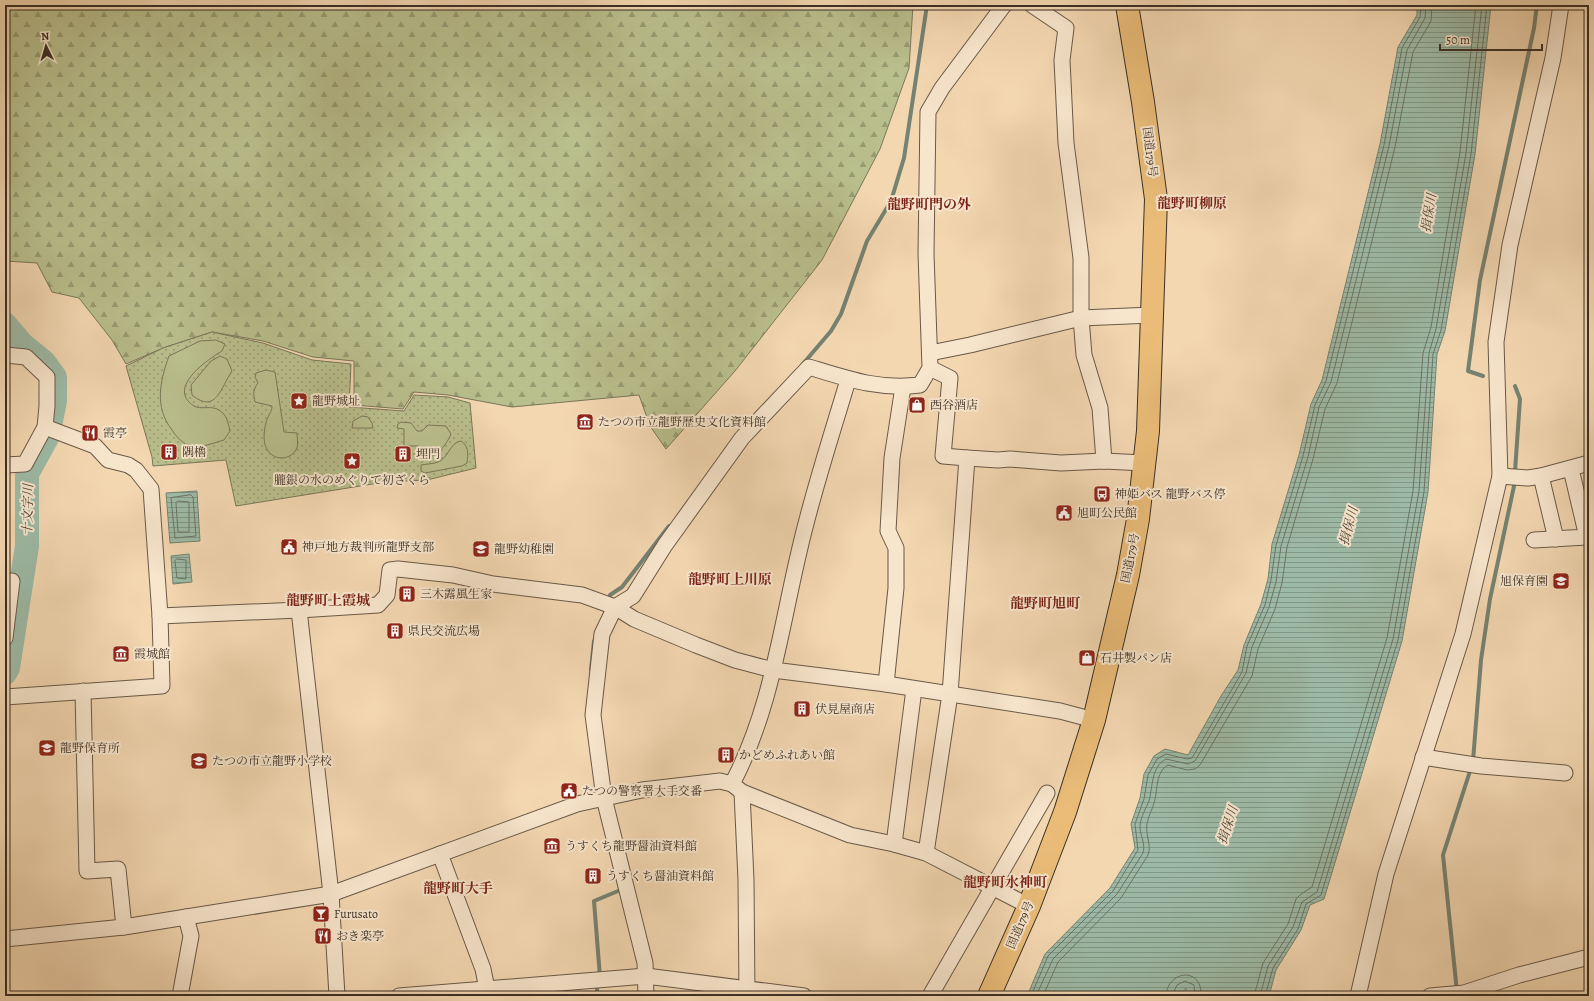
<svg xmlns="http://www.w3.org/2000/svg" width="1594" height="1001" font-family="Alegreya,'Noto Serif JP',serif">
	<defs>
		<pattern id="forest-firs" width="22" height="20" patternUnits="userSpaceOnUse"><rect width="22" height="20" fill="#b9bf8d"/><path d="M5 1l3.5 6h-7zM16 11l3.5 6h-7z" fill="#989c73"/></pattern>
		<pattern id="park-dots" width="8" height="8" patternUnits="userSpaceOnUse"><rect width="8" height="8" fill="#b9bf8d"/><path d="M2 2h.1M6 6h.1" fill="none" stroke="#989c73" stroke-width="1.8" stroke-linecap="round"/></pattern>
		<pattern id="water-rules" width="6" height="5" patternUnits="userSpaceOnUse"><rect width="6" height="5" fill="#9dbaa6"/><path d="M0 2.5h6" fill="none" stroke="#819887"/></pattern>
	</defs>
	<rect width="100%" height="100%" fill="#f3d7b1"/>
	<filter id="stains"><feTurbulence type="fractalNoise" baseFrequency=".005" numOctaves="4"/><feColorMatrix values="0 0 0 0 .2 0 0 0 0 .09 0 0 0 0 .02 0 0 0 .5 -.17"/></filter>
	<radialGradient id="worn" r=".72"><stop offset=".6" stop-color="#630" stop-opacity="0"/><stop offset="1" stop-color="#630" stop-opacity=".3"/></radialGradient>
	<polygon fill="url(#forest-firs)" stroke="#7a7759" points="5,5 913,5 909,68 880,149 822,260 735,371 666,449 650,426 639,395 512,407 448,395 414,392 403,409 354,405 354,361 313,357 263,341 212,332 163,348 126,364 112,340 79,298 52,292 37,263 5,261"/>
	<polygon fill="url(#park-dots)" stroke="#7a7759" points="212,332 263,343 312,360 351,364 349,407 404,411 414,395 448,397 470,403 476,468 427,480 385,482 236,506 226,460 153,466 152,457 126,366 163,348"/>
	<g fill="#b9bf8d" stroke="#7a7759">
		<path d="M216,340L225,344L222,351C207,360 166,388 194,406C201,410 211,405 219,410C227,415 228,422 230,431L224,440C213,443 200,449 188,445C182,443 175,435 172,430C154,407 160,381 169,356L200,341Z"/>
		<path d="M220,356L227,359L232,371C221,387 216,415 192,395L191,385L211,361Z"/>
		<path d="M266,370L275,372L284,432L297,433C297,439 299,445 296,450C288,462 271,460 266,447C263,442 264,429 266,423C267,416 272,413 272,406L255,402C253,394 253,390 258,383L255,377L256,373Z"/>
		<polygon points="362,416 368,417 372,423 373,428 352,428 353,421"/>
		<path d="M401,422L411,423L417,431H422L428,425L446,426L451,434C445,448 434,460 417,459L420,456L419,446H404V429L397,428L398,424Z"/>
		<path d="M461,441C469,446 468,454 467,463L462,466L425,473L421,471V465C426,464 433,464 438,462C449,458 449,443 461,441Z"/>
	</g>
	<g fill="url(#water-rules)" stroke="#768272">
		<polygon points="1417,5 1491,5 1475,154 1445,331 1437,354 1428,492 1402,641 1324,899 1310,905 1301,930 1276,970 1269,996 1186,996 1186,988 1180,996 1027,996 1045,954 1110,888 1135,848 1131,824 1140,798 1144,774 1154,756 1165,749 1188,755 1221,696 1238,670 1244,645 1261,604 1268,579 1272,544 1299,455 1311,404 1322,380 1380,144 1398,47 1417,15"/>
		<polygon points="197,491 200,541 170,543 166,493"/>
		<polygon points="189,554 192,582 173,584 171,556"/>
	</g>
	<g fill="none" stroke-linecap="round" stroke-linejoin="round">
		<g stroke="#6c7466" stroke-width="1">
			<polygon points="191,495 193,497 196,536 175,538 171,498"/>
			<polygon points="178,501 189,502 189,532 178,532 176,503"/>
			<polygon points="177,559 186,560 186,579 177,578 175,561"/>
			<polyline points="1031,996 1048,956 1113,891 1138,850 1135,824 1144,799 1148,775 1157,759 1166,754 1187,759 1192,758 1242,672 1247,646 1265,605 1271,580 1276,545 1303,456 1315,405 1326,381 1384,145 1402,48 1420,17 1421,5"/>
			<path d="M1036,996L1053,959L1117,894L1143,853C1146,843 1139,834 1140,825C1141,817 1146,808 1149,801C1153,786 1151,767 1166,759L1188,764L1195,761L1246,673L1252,647L1269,607L1276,582L1281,546L1308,457L1319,407L1331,382L1389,146L1407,50L1425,18L1426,5"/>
			<path d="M1043,996L1058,962L1121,898L1148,855C1152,845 1145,835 1147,824C1148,817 1152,810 1154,803C1158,791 1155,772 1168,765L1187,770L1195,769L1200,765L1252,676L1258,649L1275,609L1282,583L1287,547L1313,459L1325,409L1337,383L1395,147L1413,52L1431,21L1432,5"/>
			<path d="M1166,996C1167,970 1203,966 1201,996"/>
			<polyline points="1172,996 1177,985 1185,981 1194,985 1195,996"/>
			<polyline points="1254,996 1263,963 1288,924 1296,899 1301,894 1312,887 1387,638 1413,491 1423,353 1431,327 1460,152 1476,5"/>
			<polyline points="1260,996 1268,966 1293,927 1302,902 1317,892 1393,639 1419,491 1429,353 1436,329 1466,153 1482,5"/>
			<polyline points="1265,996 1273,968 1298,929 1306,904 1321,895 1398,640 1424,492 1433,354 1441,330 1471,154 1487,5"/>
		</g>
		<g stroke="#768272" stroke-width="4">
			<polyline points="802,365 831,331 841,314 867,241 891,201 904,158 927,5"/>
			<polyline points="1483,376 1468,371 1480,280 1534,28 1537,5"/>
			<polyline points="609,601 610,595 622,587 669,526"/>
			<polyline points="591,670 594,641"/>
			<polyline points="1473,761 1481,660 1490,599 1514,486 1520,399 1515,386"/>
			<polyline points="600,977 594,901 623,889"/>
			<polyline points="1457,992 1443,855 1471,768"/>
			<polyline points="596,996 598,984"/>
		</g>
		<polyline stroke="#9dbaa6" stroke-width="24" points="5,324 22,344 44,362 55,377 55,401 48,436 27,474 27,546 8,668 5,673"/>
		<g stroke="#695948" stroke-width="17">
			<g id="minor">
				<polyline points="1032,5 1066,28 1062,60 1066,143 1081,258 1081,318 1084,355 1100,408 1104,461"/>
				<polyline points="930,353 970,345 1081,318 1152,315"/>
				<polyline points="5,355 26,357 47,377 47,406 45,427 25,464 5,465"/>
				<polyline points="967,458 998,460 1010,459 1061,463 1104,461 1144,463"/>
				<polyline points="1500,476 1528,478 1541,476 1589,463"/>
				<polyline points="1541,476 1556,539"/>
				<polyline points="1534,540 1587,537 1571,469"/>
				<polyline points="5,581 12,581 5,638"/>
				<polyline points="299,610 331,894 337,996"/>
				<polyline points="160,616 299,610 378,605 387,595 390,570 398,569 453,575 493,584 582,595 615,607 634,619 696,645 735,660 773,670 886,684 1060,711 1094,720"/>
				<polyline points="886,684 896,588 896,548 888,531 892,458 903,387"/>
				<polyline points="83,691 87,871 118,869 124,927"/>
				<polyline points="5,697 162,686 160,616 151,489 136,470 128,465 108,460 95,446 45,427"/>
				<polyline points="1423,757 1481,766 1565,773"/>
				<path d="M732,784C771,710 780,632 799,552C812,494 831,437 848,380"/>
				<polyline points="742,792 746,880 747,996"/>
				<polyline points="894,844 914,689"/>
				<polyline points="926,853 950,694 967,458 943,456 950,378 930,368"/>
				<polyline points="440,854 483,969 487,989"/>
				<polyline points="5,939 124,927 331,894 577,804 642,790 720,781 732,784 742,792 850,835 894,844 926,853 1029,906"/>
				<polyline points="180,996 191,936 186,917"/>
				<polyline points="399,996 646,976 804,996"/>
				<path d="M646,996L645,963L604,798L593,715L602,634L615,607L633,596L665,545L742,438L809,367C848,379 878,390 920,385L930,368L926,254L928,112L942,88L1004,5"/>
				<polyline points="930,996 1047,793"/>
				<polyline points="1358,996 1386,874 1463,634 1500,476 1496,342 1510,245 1553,58 1561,5"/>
				<polyline points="1430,996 1464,993 1519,975 1589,957"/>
			</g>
		</g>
		<g stroke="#3b2f25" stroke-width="24">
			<polyline id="highway" points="989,996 1029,906 1065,812 1094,720 1128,575 1138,519 1148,431 1156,199 1143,102 1127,5"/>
		</g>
		<use href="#minor" stroke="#f7e5cc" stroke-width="15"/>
		<use href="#highway" stroke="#eabc78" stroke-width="22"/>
	</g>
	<defs>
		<g id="sight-square" transform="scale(0.9)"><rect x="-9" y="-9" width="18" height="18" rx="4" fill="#8f2418" stroke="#f7e5cc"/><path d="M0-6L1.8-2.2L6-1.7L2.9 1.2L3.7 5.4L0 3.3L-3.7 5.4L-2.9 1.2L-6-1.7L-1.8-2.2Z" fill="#fff"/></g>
		<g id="shop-square" transform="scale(0.9)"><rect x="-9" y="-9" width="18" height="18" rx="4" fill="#8f2418" stroke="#f7e5cc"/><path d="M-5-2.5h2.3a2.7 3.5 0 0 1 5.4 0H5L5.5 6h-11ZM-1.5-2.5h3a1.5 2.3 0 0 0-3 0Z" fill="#fff"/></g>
		<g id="museum-square" transform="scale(0.9)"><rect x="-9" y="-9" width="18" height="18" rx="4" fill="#8f2418" stroke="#f7e5cc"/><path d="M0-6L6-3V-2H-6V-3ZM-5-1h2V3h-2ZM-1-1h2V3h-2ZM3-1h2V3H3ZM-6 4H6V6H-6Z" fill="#fff"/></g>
		<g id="restaurant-square" transform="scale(0.9)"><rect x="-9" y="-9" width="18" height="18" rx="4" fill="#8f2418" stroke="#f7e5cc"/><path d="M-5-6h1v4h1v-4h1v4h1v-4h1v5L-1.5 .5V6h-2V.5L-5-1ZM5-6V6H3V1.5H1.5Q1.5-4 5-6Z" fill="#fff"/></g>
		<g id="building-square" transform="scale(0.9)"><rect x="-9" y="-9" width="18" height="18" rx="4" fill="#8f2418" stroke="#f7e5cc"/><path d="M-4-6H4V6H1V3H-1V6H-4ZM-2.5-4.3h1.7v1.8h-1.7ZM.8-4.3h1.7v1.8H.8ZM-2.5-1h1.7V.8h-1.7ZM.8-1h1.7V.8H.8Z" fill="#fff"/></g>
		<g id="bus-square" transform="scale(0.9)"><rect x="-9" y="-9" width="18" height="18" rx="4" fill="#8f2418" stroke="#f7e5cc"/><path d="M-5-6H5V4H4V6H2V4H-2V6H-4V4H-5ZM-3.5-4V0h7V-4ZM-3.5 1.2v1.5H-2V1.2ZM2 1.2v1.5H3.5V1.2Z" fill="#fff"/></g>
		<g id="civic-square" transform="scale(0.9)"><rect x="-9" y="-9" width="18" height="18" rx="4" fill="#8f2418" stroke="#f7e5cc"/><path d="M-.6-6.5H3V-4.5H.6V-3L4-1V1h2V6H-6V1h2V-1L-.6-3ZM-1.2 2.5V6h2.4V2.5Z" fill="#fff"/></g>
		<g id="school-square" transform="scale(0.9)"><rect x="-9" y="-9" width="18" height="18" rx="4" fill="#8f2418" stroke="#f7e5cc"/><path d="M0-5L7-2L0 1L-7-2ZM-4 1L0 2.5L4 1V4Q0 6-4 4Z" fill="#fff"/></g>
		<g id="bar-square" transform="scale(0.9)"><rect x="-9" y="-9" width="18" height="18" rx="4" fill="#8f2418" stroke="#f7e5cc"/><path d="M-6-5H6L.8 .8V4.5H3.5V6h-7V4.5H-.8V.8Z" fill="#fff"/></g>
	</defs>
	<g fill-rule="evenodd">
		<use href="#sight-square" x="299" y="401"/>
		<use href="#shop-square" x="917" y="405"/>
		<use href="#museum-square" x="585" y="422"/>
		<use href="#restaurant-square" x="90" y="433"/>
		<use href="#building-square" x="169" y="452"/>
		<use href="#building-square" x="403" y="454"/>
		<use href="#sight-square" x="352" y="461"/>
		<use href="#bus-square" x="1102" y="494"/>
		<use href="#civic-square" x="1064" y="513"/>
		<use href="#civic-square" x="289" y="547"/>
		<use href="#school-square" x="481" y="549"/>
		<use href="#school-square" x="1561" y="581"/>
		<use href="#building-square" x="407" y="594"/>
		<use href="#building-square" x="395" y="631"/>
		<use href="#museum-square" x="121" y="654"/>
		<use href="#shop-square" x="1087" y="658"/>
		<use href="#building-square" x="802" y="709"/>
		<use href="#school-square" x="47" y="748"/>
		<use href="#building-square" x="726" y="755"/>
		<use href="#school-square" x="199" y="761"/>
		<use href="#civic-square" x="569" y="791"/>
		<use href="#museum-square" x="552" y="846"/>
		<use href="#building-square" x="593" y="876"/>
		<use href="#bar-square" x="321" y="914"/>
		<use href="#restaurant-square" x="323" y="936"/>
	</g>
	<g text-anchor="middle" stroke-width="4" stroke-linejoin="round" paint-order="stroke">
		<g font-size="12" fill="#3b2f25" stroke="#f7e5cc">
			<text transform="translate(1150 152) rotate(83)" y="4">国道179号</text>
			<text transform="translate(1130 558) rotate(-79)" y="4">国道179号</text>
			<text transform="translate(1020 925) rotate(-67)" y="4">国道179号</text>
		</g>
		<g font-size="12" fill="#3b2f25" stroke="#f7e5cc" text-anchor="start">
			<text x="312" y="405">龍野城址</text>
			<text x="930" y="409">西谷酒店</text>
			<text x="598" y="426">たつの市立龍野歴史文化資料館</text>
			<text x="103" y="437">霞亭</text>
			<text x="182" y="456">隅櫓</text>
			<text x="416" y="458">埋門</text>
			<text x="352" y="484" text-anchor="middle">朧銀の水のめぐりて初ざくら</text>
			<text x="1115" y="498">神姫バス 龍野バス停</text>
			<text x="1077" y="517">旭町公民館</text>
			<text x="302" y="551">神戸地方裁判所龍野支部</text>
			<text x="494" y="553">龍野幼稚園</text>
			<text x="1548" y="585" text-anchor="end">旭保育園</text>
			<text x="420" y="598">三木露風生家</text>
			<text x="408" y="635">県民交流広場</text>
			<text x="134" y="658">霞城館</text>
			<text x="1100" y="662">石井製パン店</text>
			<text x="815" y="713">伏見屋商店</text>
			<text x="60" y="752">龍野保育所</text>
			<text x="739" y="759">かどめふれあい館</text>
			<text x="212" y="765">たつの市立龍野小学校</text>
			<text x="582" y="795">たつの警察署大手交番</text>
			<text x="565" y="850">うすくち龍野醤油資料館</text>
			<text x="606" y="880">うすくち醤油資料館</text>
			<text x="334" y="918">Furusato</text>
			<text x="336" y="940">おき楽亭</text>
		</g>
		<g font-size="13" font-style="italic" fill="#4f4b3f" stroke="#f7e5cc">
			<text transform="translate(1428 213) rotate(-81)" y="5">揖保川</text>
			<text transform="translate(27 510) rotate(-89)" y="5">十文字川</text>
			<text transform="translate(1348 526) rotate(-75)" y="5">揖保川</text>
			<text transform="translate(1227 825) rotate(-72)" y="5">揖保川</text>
		</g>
		<g font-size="14" font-weight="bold" fill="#7a1f14" stroke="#f7e5cc">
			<text x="1192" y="208">龍野町柳原</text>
			<text x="929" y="209">龍野町門の外</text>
			<text x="730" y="584">龍野町上川原</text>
			<text x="328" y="605">龍野町上霞城</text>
			<text x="1045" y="608">龍野町旭町</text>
			<text x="1005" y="887">龍野町水神町</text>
			<text x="458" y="893">龍野町大手</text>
		</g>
	</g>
	<rect width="1594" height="1001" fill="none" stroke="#f3d7b1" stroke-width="20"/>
	<rect x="6" y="6" width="1582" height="989" fill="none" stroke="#3b2f25" stroke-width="2"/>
	<rect x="10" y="10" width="1574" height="981" fill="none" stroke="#3b2f25"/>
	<g transform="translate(46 46) rotate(355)" stroke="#f7e5cc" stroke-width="3" paint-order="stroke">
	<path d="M0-3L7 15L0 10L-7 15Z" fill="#3b2f25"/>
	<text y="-6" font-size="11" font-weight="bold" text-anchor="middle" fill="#3b2f25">N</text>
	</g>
	<path d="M1440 44v6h102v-6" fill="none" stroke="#3b2f25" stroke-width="2"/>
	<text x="1446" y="44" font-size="12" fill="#3b2f25" stroke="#f7e5cc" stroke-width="3" paint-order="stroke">50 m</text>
	<rect width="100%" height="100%" filter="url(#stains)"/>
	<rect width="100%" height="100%" fill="url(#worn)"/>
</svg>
